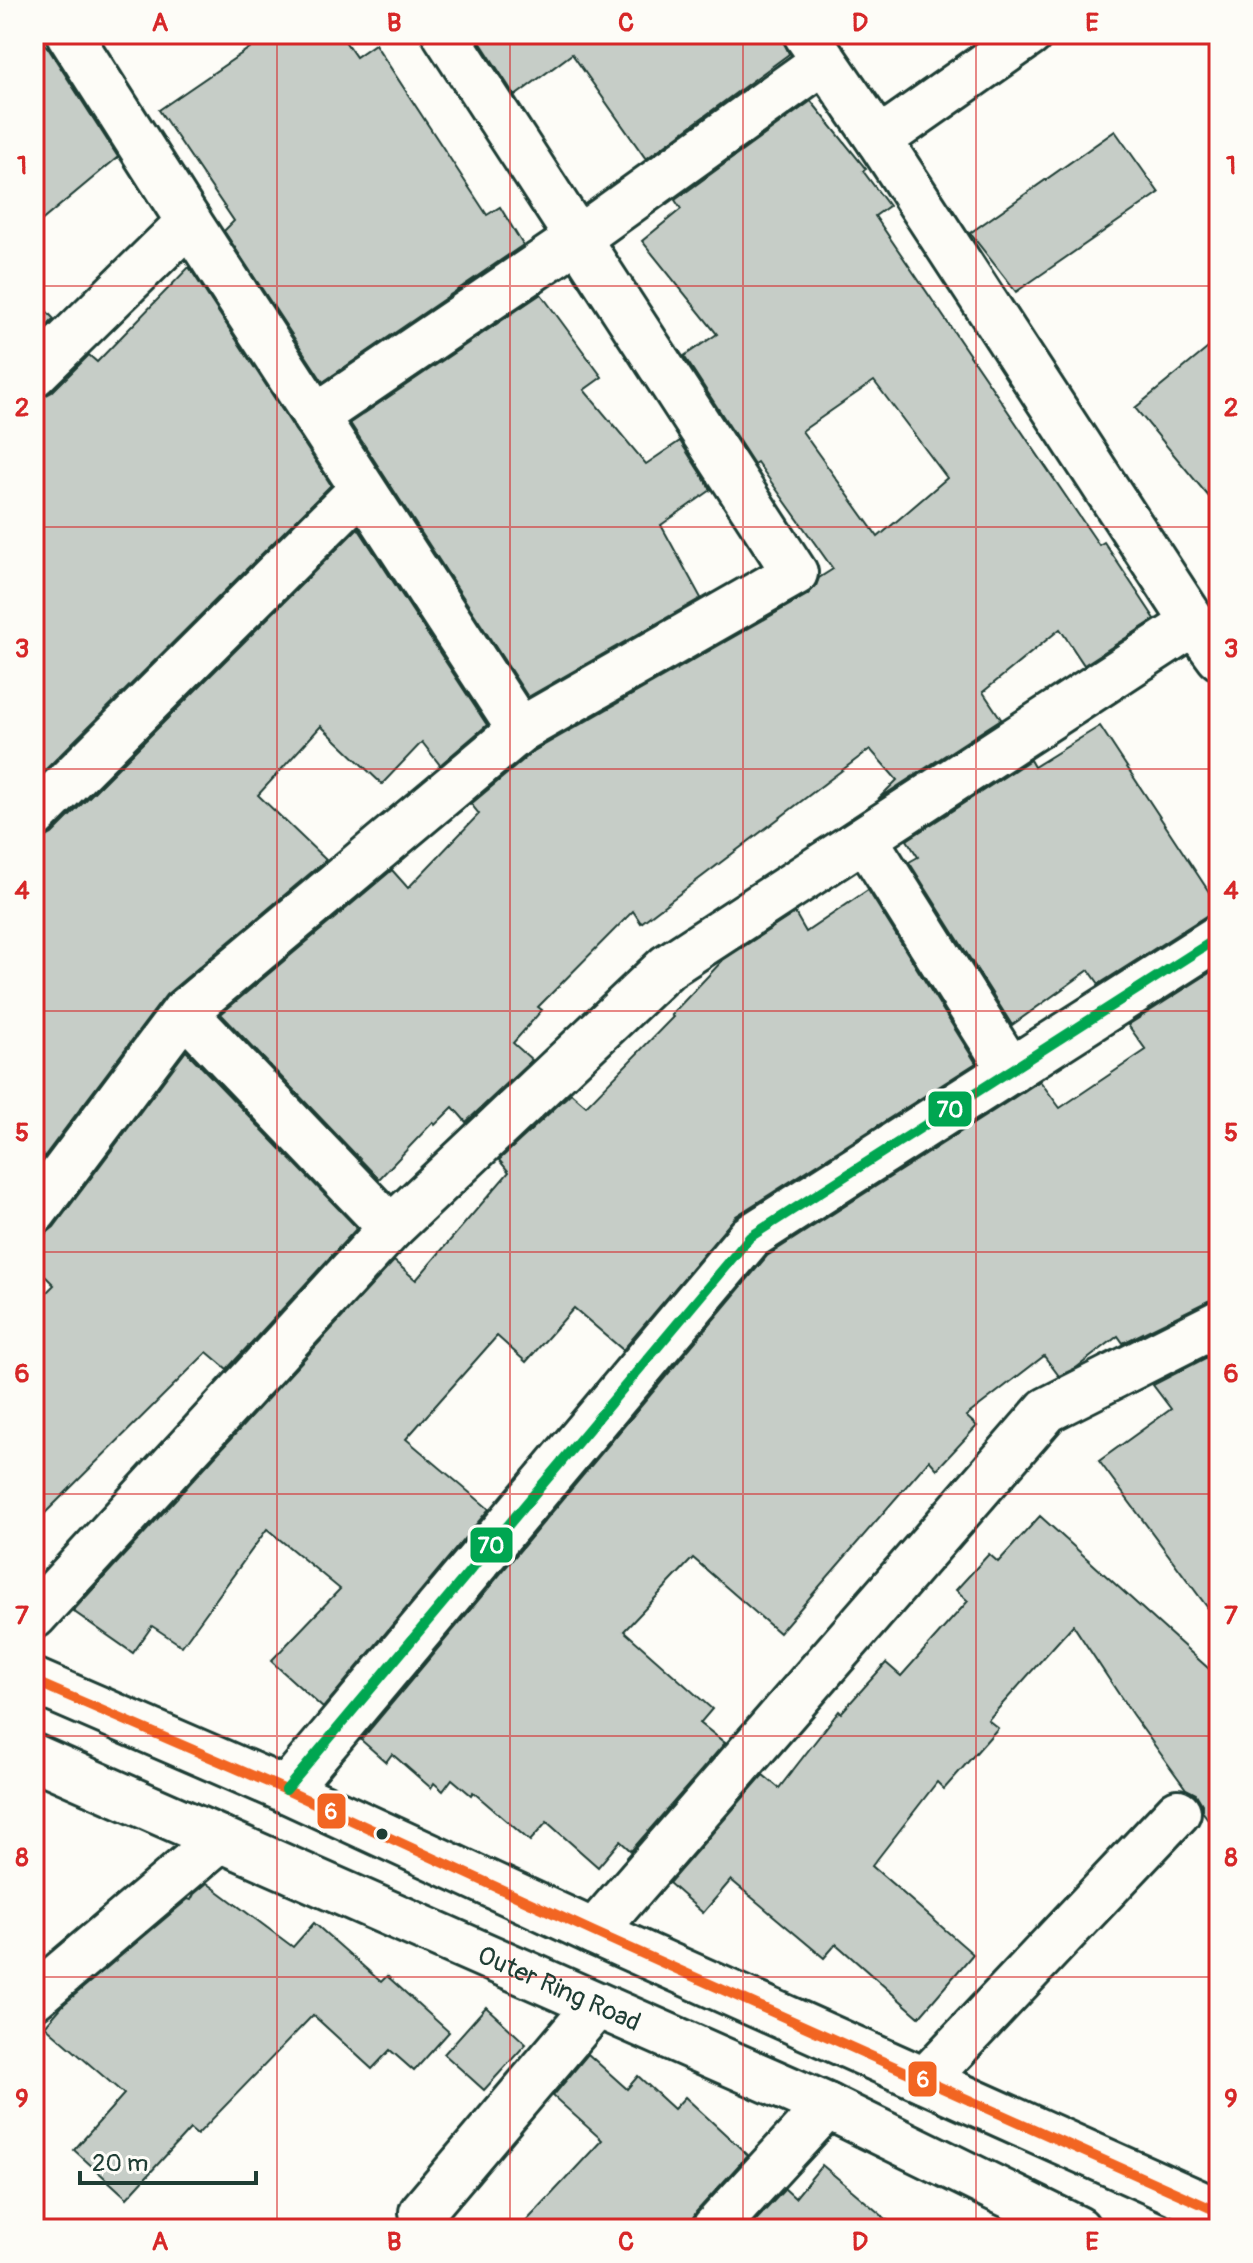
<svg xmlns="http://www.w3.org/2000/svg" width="1253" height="2263" font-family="Pangolin,sans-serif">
	<rect width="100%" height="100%" fill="#fdfcf7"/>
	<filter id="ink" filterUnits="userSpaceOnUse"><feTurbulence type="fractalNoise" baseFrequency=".0125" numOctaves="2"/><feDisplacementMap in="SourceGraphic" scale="16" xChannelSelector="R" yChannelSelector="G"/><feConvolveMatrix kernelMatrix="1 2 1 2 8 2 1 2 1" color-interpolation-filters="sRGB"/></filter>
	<g filter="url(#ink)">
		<g fill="#c6cdc7" stroke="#1f3d34" stroke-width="2" fill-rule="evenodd">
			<polygon points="35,34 48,48 118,157 34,227"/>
			<polygon points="270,34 340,34 356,57 375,44 487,215 500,207 523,245 323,382 224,231 234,221 159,110"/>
			<polygon points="475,34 781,34 789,54 646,159 572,54 515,96"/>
			<path d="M811,101L866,169L863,171L889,206L875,216L1099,545L1104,542L1155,619L1084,665L1060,629L983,692L1001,719L878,799L897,780L870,749L641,923L633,911L538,1007L542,1010L513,1043L532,1060L466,1122L453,1107L435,1125L433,1122L379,1179L221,1014L392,870L408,888L479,814L471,804L534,751L807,595L816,586L819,578L833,569L757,462L754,464L684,356L717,334L642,241L681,209L675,200ZM874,381L947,478L878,537L802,431Z"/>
			<polygon points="1115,131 1159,193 1016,292 970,233"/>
			<polygon points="189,267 331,485 34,781 34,398 41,398 52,392 89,355 97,362"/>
			<polygon points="541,294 602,377 584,390 646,464 680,441 711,490 661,525 701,598 528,697 350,423"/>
			<polygon points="34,298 54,319 34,339"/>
			<polygon points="1219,339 1219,509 1135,408"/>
			<polygon points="358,528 487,725 440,765 422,742 382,784 321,726 258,795 326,860 166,995 34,1170 34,840 41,840 52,834"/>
			<polygon points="1100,726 1219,907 1219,912 1206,916 1099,984 1089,970 1012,1025 909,862 918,857 907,840 1030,760 1034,767"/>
			<polygon points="868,890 976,1063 736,1216 623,1350 574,1308 526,1362 497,1336 406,1439 489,1509 323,1708 271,1661 340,1589 267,1529 182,1646 152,1626 133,1653 73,1611 394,1261 416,1280 509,1172 499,1160 571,1093 586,1106 673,1017 671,1015 723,960 795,913 806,932"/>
			<polygon points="1219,967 1219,1298 1208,1301 1123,1343 1118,1336 1076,1368 1059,1376 1044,1356 966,1416 977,1426 937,1469 929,1460 779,1633 693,1558 624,1631 712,1709 700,1723 725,1743 631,1851 620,1841 598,1867 547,1822 530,1841 473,1792 471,1795 452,1779 443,1791 434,1783 431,1788 392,1754 386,1762 361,1740 767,1256 1040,1081 1060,1108 1146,1050 1128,1025"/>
			<polygon points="186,1051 357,1228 227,1369 207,1352 34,1524 34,1305 54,1285 34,1265 34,1236 44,1235 54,1227"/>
			<polygon points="1219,1351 1219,1623 1099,1461 1171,1409 1153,1385"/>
			<polygon points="1040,1516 1219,1678 1219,1834 1202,1811 1202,1804 1196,1794 1186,1789 1132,1714 1073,1625 988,1720 998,1728 944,1789 937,1782 872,1866 973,1954 919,2017 836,1944 824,1958 731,1880 703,1913 669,1883 763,1775 779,1788 839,1711 841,1713 886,1663 901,1676 968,1601 956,1590 989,1554 998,1562"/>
			<polygon points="207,1883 293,1947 314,1923 381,1982 387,1976 449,2032 414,2071 390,2050 372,2069 313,2015 197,2135 190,2129 127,2198 74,2150 124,2094 45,2026 64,2004 188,1899 191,1900 194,1894"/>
			<polygon points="486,2007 526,2044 484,2090 444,2054"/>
			<polygon points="588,2054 627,2089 638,2076 674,2109 685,2097 748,2155 696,2212 690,2229 519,2229 602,2140 553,2096"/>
			<polygon points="822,2165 898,2229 748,2229 785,2189 795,2198"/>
		</g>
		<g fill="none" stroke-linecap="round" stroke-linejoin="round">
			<g stroke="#1f3d34" stroke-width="50">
				<g id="minor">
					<polyline points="69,34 189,222 520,730"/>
					<polyline points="806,34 879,140 1194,623 1219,657"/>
					<polyline points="879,140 1030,34"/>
					<polyline points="34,374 189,222"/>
					<polyline points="315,417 580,237 824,61"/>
					<polyline points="34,816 362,489"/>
					<polyline points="865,839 1011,1071"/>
					<polyline points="184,1012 391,1228"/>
					<polyline points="34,1212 184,1012 520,730 795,573 445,34"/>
					<polyline points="34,1616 391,1228 667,967 1194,623"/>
					<polyline points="286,1790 750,1237 1219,937"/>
					<polyline points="594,1932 1047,1410 1219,1323"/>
					<polyline points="34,1997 220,1839"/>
					<polyline points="925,2080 1178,1812"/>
					<polyline points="422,2212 597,2005"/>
					<polyline points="714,2229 827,2106"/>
				</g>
			</g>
			<g stroke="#1f3d34" stroke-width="50">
				<g id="trunk">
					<polyline points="34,1681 286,1790 594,1932 1219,2212"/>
					<path id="s1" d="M34,1757L827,2106L1078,2229"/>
				</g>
			</g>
			<use href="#minor" stroke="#fdfcf7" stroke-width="44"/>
			<use href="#trunk" stroke="#fdfcf7" stroke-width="44"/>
			<g stroke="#fdfcf7" stroke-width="16">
				<polyline id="bus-1" points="34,1681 286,1790 594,1932 1219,2212"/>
			</g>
			<g stroke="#fdfcf7" stroke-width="16">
				<polyline id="bus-2" points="286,1790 750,1237 1219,937"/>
			</g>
			<use href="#bus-1" stroke="#f26522" stroke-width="10"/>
			<use href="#bus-2" stroke="#00a651" stroke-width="10"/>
		</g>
	</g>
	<path fill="none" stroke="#d62828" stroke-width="2" stroke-opacity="0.55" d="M277,34V2229M510,34V2229M743,34V2229M976,34V2229M34,286H1219M34,527H1219M34,769H1219M34,1011H1219M34,1252H1219M34,1494H1219M34,1736H1219M34,1977H1219"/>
	<circle fill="#1f3d34" stroke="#fdfcf7" stroke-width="3" cx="382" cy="1834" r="7"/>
	<g text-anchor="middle" stroke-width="6" stroke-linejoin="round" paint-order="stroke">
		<g font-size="26" fill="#1f3d34" stroke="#fdfcf7">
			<text dy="9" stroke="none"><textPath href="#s1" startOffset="574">Outer Ring Road</textPath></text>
		</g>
	</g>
	<g stroke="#fdfcf7" stroke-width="3">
		<rect x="927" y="1090" width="46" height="38" rx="8" fill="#00a651"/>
		<rect x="469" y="1526" width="45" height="38" rx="8" fill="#00a651"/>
		<rect x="316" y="1792" width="31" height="38" rx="8" fill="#f26522"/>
		<rect x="907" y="2060" width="31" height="38" rx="8" fill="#f26522"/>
	</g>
	<g font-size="22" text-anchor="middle" font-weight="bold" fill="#fff">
		<text x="950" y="1117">70</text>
		<text x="491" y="1553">70</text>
		<text x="331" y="1819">6</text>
		<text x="923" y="2087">6</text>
	</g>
	<rect width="1253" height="2263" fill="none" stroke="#fdfcf7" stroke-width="88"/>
	<path d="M80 2171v12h176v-12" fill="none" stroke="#1f3d34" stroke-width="4"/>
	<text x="92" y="2171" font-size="24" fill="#1f3d34" stroke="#fdfcf7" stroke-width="6" paint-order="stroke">20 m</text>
	<rect x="44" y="44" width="1165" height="2175" fill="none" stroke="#d62828" stroke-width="3"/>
	<g font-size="26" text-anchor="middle" font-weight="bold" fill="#d62828">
		<text x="160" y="31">A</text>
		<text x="394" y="31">B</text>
		<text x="626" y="31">C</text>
		<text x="860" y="31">D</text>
		<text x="1092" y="31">E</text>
		<text x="22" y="174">1</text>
		<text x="1231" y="174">1</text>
		<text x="22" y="416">2</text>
		<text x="1231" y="416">2</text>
		<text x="22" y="657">3</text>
		<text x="1231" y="657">3</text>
		<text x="22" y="899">4</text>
		<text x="1231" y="899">4</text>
		<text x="22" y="1141">5</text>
		<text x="1231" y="1141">5</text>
		<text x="22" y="1382">6</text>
		<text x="1231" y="1382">6</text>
		<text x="22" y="1624">7</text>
		<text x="1231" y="1624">7</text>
		<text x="22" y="1866">8</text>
		<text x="1231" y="1866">8</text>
		<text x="22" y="2107">9</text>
		<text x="1231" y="2107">9</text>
		<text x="160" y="2250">A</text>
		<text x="394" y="2250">B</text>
		<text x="626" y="2250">C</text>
		<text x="860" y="2250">D</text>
		<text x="1092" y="2250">E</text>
	</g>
</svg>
